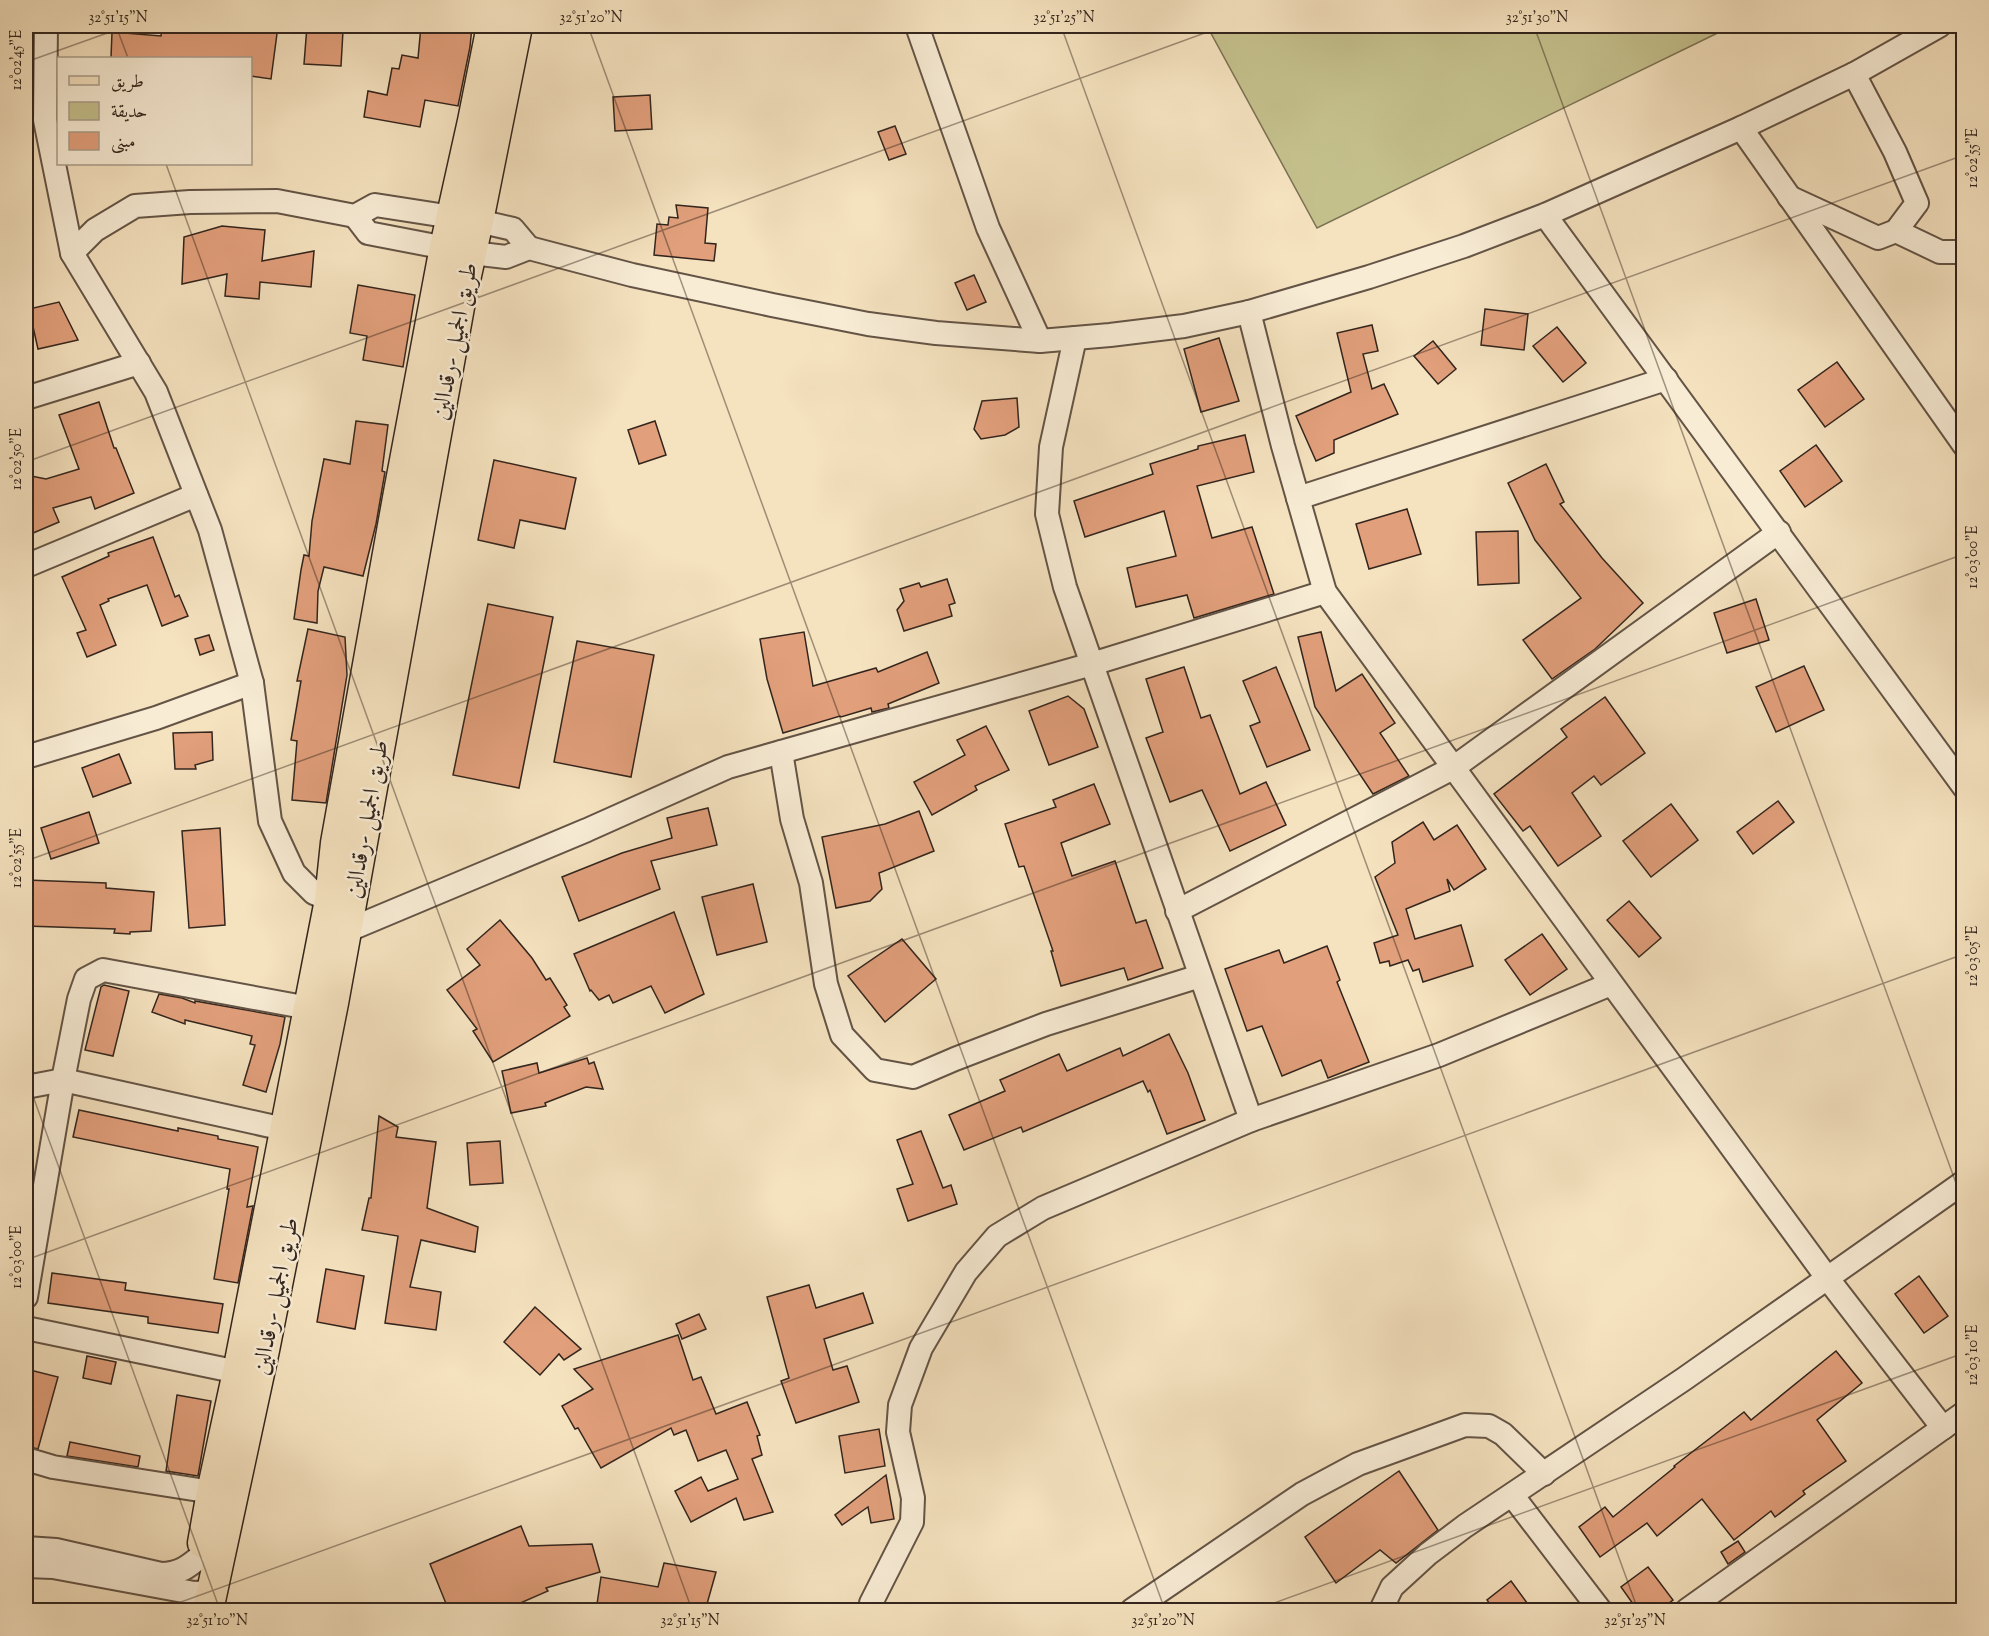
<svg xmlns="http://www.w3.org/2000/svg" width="1989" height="1636" font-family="'Sorts Mill Goudy',Amiri,serif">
	<rect width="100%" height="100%" fill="#f5e2bf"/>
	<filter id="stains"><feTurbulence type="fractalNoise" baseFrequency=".00333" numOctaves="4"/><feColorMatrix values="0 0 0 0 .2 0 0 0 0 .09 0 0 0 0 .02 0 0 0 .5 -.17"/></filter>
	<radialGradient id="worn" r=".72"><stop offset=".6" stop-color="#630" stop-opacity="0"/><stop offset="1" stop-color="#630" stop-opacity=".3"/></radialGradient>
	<polygon fill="#c4c08c" stroke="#7c7254" stroke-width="1.5" points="1207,26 1732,26 1317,228"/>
	<g fill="#e19f7b" stroke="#33251d" stroke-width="1.5">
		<polygon points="162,26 202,26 239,31 240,26 278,26 271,79 250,76 250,58 111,58 112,32 161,36"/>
		<polygon points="307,26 326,26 326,30 343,31 341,66 304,64"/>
		<polygon points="421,26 472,26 470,47 458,106 425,100 420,127 364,117 368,91 387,95 392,68 399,69 402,55 418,58"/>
		<polygon points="650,95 652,129 615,131 613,97"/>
		<polygon points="895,126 906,154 889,160 878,132"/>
		<polygon points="676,205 708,208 705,243 716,244 714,261 654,255 657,224 668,225 669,217 678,218"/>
		<polygon points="222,226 265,230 262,261 314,251 311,287 260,282 259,299 225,296 227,274 182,284 184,237"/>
		<polygon points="974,275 986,302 967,310 955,283"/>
		<polygon points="358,285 415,295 403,367 363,360 367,336 350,333"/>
		<polygon points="59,302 78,340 38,349 29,309"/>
		<polygon points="1485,309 1528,314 1524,350 1481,345"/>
		<polygon points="1372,325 1378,351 1363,354 1372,389 1384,384 1398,414 1334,440 1334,453 1316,461 1296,416 1351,392 1337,333"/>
		<polygon points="1557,327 1586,363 1563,382 1533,346"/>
		<polygon points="1219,338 1239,401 1201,412 1184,349"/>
		<polygon points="1433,341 1456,369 1438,384 1414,356"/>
		<polygon points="1837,362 1864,399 1825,427 1798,390"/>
		<polygon points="1017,398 1019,427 1005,435 981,439 974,429 982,401"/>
		<polygon points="99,402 114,448 116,448 134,493 95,509 91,497 53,508 59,522 26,536 26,475 46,479 79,469 59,415"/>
		<polygon points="356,421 388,425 382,471 385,472 376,524 363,576 324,567 318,591 317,623 294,619 301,570 304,555 309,556 312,521 324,459 350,464"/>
		<polygon points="655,421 666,455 639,464 628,430"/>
		<polygon points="1245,435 1254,472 1197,486 1212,538 1252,527 1274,594 1194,618 1187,595 1136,607 1127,568 1176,556 1164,511 1085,537 1074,501 1153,474 1150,464 1198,449 1198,446"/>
		<polygon points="1816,445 1842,481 1805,507 1780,471"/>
		<polygon points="494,460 576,478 565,529 520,520 514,548 478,540"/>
		<polygon points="1546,464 1564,502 1560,504 1602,558 1643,603 1595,649 1552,679 1523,640 1581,598 1535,540 1508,483"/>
		<polygon points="1407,509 1421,554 1369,569 1356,524"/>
		<polygon points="1518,531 1519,583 1478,585 1476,532"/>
		<polygon points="153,537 175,597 179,595 188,616 162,626 147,585 108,599 109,601 100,605 116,645 87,657 77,633 86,630 62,577 109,556 108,553"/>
		<polygon points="947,579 955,603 949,605 952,616 904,631 897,610 904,601 900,589 919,583 921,587"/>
		<polygon points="1756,599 1769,640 1727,653 1714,613"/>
		<polygon points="488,604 553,617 519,788 453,775"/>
		<polygon points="308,629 345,637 347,675 326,803 292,800 297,741 291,740 301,681 297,681"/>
		<polygon points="804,632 813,686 876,668 878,672 927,652 939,683 888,704 889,708 872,712 871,708 841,717 840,716 783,733 767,679 760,639"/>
		<polygon points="1321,632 1336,691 1362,674 1395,723 1380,733 1409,776 1373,794 1315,707 1298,637"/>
		<polygon points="209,635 214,650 200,655 195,639"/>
		<polygon points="577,641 654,655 631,777 554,762"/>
		<polygon points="1804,666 1824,710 1776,732 1756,687"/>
		<polygon points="1184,667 1201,718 1210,715 1240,794 1266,782 1286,825 1230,851 1202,790 1170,802 1146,738 1163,732 1146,679"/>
		<polygon points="1276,667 1310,750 1267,767 1250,726 1260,722 1243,681"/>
		<polygon points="1068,696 1084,709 1098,747 1049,765 1029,711"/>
		<polygon points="1605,697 1645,753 1601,785 1594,776 1572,793 1601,836 1558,866 1530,826 1523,831 1494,794 1567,737 1561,729"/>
		<polygon points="986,726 1009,770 975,786 977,790 932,815 914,782 965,755 957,740"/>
		<polygon points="212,732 213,760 195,765 196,769 175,769 173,733"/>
		<polygon points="119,754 131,783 93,797 82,768"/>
		<polygon points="1094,784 1110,824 1061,843 1072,876 1115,861 1136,923 1146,920 1163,968 1128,980 1124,968 1061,986 1051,951 1053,951 1024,866 1019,867 1005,824 1056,807 1053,800"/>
		<polygon points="1778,801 1794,822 1753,854 1737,832"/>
		<polygon points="1671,804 1698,840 1651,877 1623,841"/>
		<polygon points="708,808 717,845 651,861 660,889 579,921 562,877 622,853 672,838 667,818"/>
		<polygon points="919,811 934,851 879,873 882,889 870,901 836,908 822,837 885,824"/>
		<polygon points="89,812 99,843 51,859 41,828"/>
		<polygon points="1423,822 1434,840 1457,825 1486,869 1454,890 1447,879 1450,891 1406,909 1415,939 1461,925 1473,966 1423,982 1419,969 1413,971 1408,960 1390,966 1389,961 1380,963 1374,943 1398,935 1375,877 1395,863 1392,842"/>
		<polygon points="220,828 225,925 189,928 182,831"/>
		<polygon points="26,880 106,883 106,888 154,892 151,931 130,932 130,934 114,933 115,929 26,926"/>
		<polygon points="753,884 767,942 717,955 702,897"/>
		<polygon points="1629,901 1661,938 1639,957 1607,920"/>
		<polygon points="674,912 704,994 665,1013 651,986 613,1003 609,995 599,1000 591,990 590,991 574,954"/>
		<polygon points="500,920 532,958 546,980 550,978 567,1005 564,1007 570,1016 493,1062 473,1031 477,1029 447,990 480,965 467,949"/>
		<polygon points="1542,934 1567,969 1530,995 1505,960"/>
		<polygon points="902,939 936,979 885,1022 848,976"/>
		<polygon points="1327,946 1340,980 1337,982 1369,1062 1328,1078 1321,1060 1282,1076 1262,1026 1247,1031 1225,969 1279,950 1284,963"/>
		<polygon points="104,985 129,991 113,1056 85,1050 101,987"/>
		<polygon points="159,994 182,998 195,1003 195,1001 285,1017 280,1044 266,1092 243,1085 255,1045 250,1044 252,1036 185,1020 185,1024 152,1012"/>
		<polygon points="1169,1034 1188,1073 1205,1120 1167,1134 1150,1090 1148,1092 1143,1081 1023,1132 1021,1127 964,1150 949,1115 1005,1091 1000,1080 1059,1054 1067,1071 1120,1048 1123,1056"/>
		<polygon points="587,1058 589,1064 594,1062 603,1089 586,1087 545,1103 546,1106 511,1113 502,1071 537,1063 539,1073"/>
		<polygon points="79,1110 178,1131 178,1128 218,1136 218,1139 258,1147 247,1207 253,1206 238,1283 214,1279 229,1189 227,1189 230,1169 73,1137"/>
		<polygon points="379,1116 398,1127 396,1137 436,1142 427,1208 478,1227 475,1252 421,1240 410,1287 441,1292 436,1330 385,1323 398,1236 362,1230 369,1198 371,1198"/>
		<polygon points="921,1131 943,1188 951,1185 957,1204 908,1221 897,1189 913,1184 897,1140"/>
		<polygon points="500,1141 503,1183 470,1185 467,1143"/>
		<polygon points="326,1269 364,1276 355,1329 317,1322"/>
		<polygon points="52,1273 126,1283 125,1290 223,1304 218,1333 148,1323 148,1317 48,1303"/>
		<polygon points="1919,1276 1948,1316 1924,1333 1895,1294"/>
		<polygon points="809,1285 816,1308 863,1293 873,1323 824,1339 833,1370 847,1366 859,1402 796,1423 781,1381 789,1378 767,1297"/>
		<polygon points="535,1307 581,1349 564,1360 559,1354 540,1375 504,1342"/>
		<polygon points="699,1314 706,1329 682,1339 676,1324"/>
		<polygon points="678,1335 693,1380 701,1377 716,1414 747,1402 760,1435 757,1436 762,1455 752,1459 773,1512 744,1520 736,1498 691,1522 675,1491 701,1477 708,1491 738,1479 726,1450 698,1461 686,1430 674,1435 671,1428 601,1468 578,1428 575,1429 562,1406 593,1389 574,1369"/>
		<polygon points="1836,1351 1862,1383 1817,1420 1846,1461 1803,1491 1805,1494 1775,1517 1771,1511 1734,1540 1702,1499 1657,1536 1647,1523 1600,1557 1579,1527 1605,1507 1613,1517 1675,1467 1674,1466 1744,1412 1751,1420"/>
		<polygon points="87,1356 116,1362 111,1384 83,1378"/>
		<polygon points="30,1370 58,1377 38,1449 26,1446 26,1385"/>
		<polygon points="177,1395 211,1401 198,1476 166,1471"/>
		<polygon points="879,1429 885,1466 845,1473 839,1436"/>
		<polygon points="70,1442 140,1456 138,1467 67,1456"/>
		<polygon points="1399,1471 1438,1530 1396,1563 1380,1550 1336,1583 1305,1537"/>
		<polygon points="886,1475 894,1519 871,1523 868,1507 842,1525 835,1515"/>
		<polygon points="521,1526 529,1546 592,1544 600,1572 546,1588 548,1591 502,1611 449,1611 430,1564"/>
		<polygon points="1738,1541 1745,1552 1728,1564 1721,1552"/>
		<polygon points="664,1563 716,1572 705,1611 596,1611 601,1577 658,1587"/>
		<polygon points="1648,1567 1673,1600 1658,1611 1638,1611 1621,1587"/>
		<polygon points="1511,1581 1533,1611 1495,1611 1487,1600"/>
	</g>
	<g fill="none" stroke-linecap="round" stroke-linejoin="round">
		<g stroke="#645446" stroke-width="26">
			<g id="minor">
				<polyline points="46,26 45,120 72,253 156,392 210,530 252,683 270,821 294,873 314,893 330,900"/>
				<polyline points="917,26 988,228 1040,341"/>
				<polyline points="1741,128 1964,445"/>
				<polyline points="1789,197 1878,238 1896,231 1917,203 1895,152 1854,74"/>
				<polyline points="1545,215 1964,787"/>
				<polyline points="355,216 368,233 472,253 506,257 529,248 632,275 772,305 868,324 936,333 1040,341 1110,335 1184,326 1249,312 1369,277 1464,246 1545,215 1741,128 1854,74 1939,26"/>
				<polyline points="1896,231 1940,252 1964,252"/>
				<polyline points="72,253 95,230 135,206 190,202 277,201 355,216 375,205 478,221 513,229 529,248"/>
				<polyline points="1249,312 1283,446 1325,592 1828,1279 1943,1428"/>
				<polyline points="1075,338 1051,447 1047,514 1065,587 1251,1120"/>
				<polyline points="26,398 139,363"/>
				<polyline points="1298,498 1666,379"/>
				<polyline points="26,566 196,495"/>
				<polyline points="781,752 792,819 811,883 826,984 842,1035 875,1070 913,1077 955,1059 1046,1024 1200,976"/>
				<polyline points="26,757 156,718 252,683"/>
				<polyline points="1177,911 1453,768 1779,532"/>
				<polyline points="346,931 587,830 728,767 1092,664 1325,592"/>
				<polyline points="26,1087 63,1080 284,1129"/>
				<polyline points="26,1297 63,1080 79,999 86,979 103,970 309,1008"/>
				<polyline points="26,1328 238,1372"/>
				<polyline points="26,1459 53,1467 212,1492"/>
				<polyline points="1512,1495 1600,1610"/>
				<path d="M26,1548L56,1550L161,1574C179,1574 188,1567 201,1556"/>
				<polyline points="26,1566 53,1567 194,1593 212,1592"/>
				<polyline points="870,1610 871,1603 912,1522 913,1498 898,1432 900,1405 921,1348 966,1272 997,1236 1043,1208 1251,1120 1439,1055 1611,984"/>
				<polyline points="1132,1610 1302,1494 1358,1464 1465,1425 1489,1426 1503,1434 1544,1474"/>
				<polyline points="1381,1610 1392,1587 1428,1554 1465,1526 1684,1379 1964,1182"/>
				<polyline points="1687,1610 1964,1413"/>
			</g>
		</g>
		<g stroke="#33251d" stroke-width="33">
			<g id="major">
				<polyline points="203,1543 212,1492 238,1372 330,900 336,843 398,498 445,247 473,121 492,26"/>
				<polyline points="208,1610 264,1350 333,1003 459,307 478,221 517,26"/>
			</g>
		</g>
		<use href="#minor" stroke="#f8ecd5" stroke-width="22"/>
		<use href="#major" stroke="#f5e2bf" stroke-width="30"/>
	</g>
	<path fill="none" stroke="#33251d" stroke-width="1.5" stroke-opacity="0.45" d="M116,26L128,58M588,26L1165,1610M1061,26L1638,1610M1534,26L1964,1205M26,62L127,26M166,164L692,1610M26,462L1224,26M26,861L1964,155M26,1077L220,1610M26,1260L1964,554M159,1610L1964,954M1255,1610L1964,1353"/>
	<g text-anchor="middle" stroke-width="5" stroke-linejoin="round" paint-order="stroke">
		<g font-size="24" fill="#33251d" stroke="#f8ecd5">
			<text transform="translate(454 341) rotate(-79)" y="8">طريق الجميل -رقدالين</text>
			<text transform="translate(366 819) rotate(-80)" y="8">طريق الجميل -رقدالين</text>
			<text transform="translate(275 1296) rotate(-79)" y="8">طريق الجميل -رقدالين</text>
		</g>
	</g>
	<rect width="1989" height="1636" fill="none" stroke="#f5e2bf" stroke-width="66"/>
	<rect x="57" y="57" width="195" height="108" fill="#f8ecd5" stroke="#a99c8b" stroke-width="1.5"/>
	<rect x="69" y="76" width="30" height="9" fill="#f5e2bf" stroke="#a99c8b" stroke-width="1.5"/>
	<text x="111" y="87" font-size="18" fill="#33251d">طريق</text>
	<rect x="69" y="102" width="30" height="18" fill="#c4c08c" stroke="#a99c8b" stroke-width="1.5"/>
	<text x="111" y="117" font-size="18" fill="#33251d">حديقة</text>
	<rect x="69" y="132" width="30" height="18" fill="#e19f7b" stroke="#a99c8b" stroke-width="1.5"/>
	<text x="111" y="147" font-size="18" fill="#33251d">مبنى</text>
	<rect x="33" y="33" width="1923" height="1570" fill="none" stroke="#33251d" stroke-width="2"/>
	<g font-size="15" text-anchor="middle" fill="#33251d">
		<text x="118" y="22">32°51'15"N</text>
		<text x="591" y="22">32°51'20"N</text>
		<text x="1064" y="22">32°51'25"N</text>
		<text x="1537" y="22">32°51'30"N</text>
		<text transform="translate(16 60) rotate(-90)" y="5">12°02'45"E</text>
		<text transform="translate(1972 158) rotate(-90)" y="5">12°02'55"E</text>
		<text transform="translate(16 459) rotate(-90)" y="5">12°02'50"E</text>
		<text transform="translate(1972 557) rotate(-90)" y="5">12°03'00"E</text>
		<text transform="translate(16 858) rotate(-90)" y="5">12°02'55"E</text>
		<text transform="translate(1972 956) rotate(-90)" y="5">12°03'05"E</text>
		<text transform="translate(16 1257) rotate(-90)" y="5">12°03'00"E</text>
		<text transform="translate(1972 1355) rotate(-90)" y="5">12°03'10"E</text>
		<text x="217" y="1625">32°51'10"N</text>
		<text x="690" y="1625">32°51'15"N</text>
		<text x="1163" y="1625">32°51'20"N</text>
		<text x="1635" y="1625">32°51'25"N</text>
	</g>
	<rect width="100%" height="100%" filter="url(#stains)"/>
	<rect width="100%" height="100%" fill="url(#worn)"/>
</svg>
